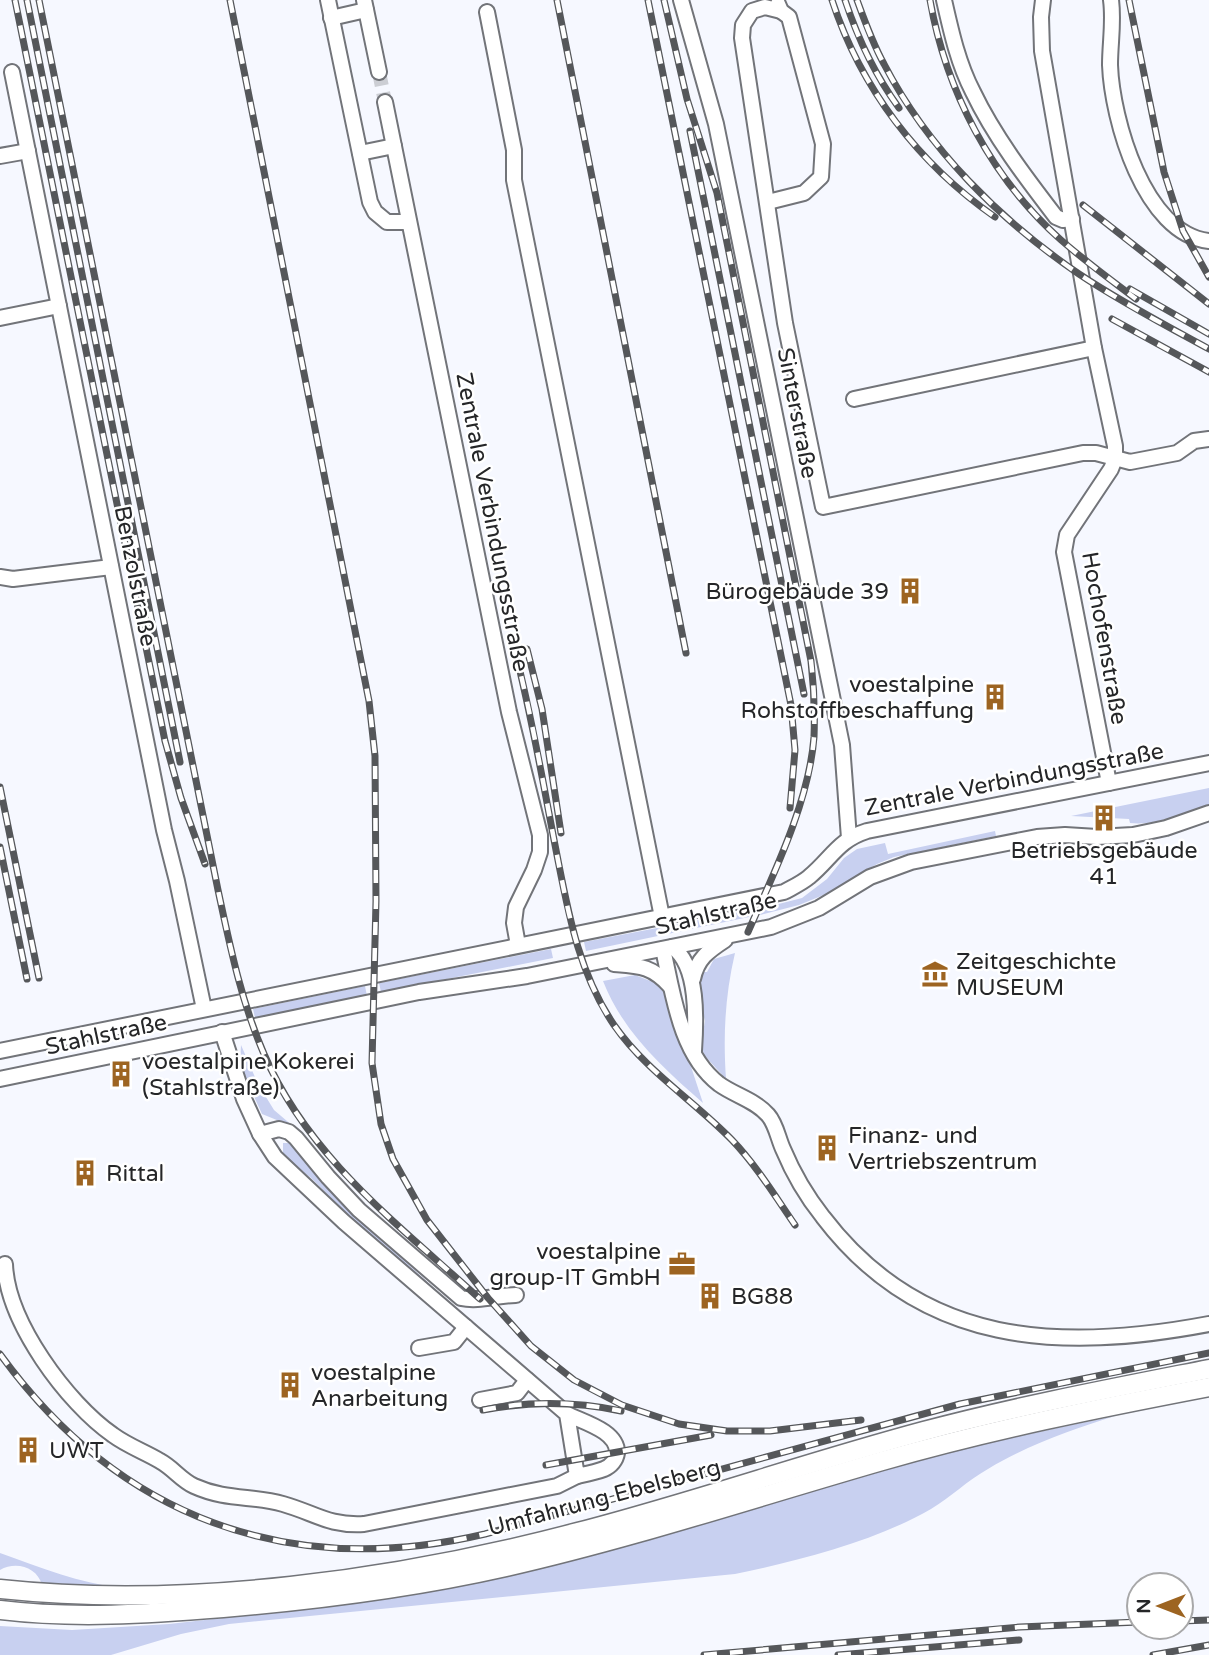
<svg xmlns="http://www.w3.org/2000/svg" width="1209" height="1655" font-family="'Varela Round',sans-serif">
	<rect width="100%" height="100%" fill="#f6f8ff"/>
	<g fill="#c8d0f0">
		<path d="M1209,788V805C1183,813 1157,826 1130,823L1129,819L1071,816Z"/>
		<polygon points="995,831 996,836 894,857 877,864 826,894 799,905 760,915 763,908 802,898 827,879 844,858 857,849 885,843 888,854"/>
		<polygon points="751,910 749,917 586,951 584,942"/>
		<polygon points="551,949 553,958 381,992 379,983"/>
		<path d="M735,953C725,996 723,1035 726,1079L704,1055L701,1044L705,1021L701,1004L700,972H707L714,959Z"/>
		<path d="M635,975L653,982L657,980L666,991L703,1103C662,1067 623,1032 603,981Z"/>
		<polygon points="365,986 367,996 255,1018 253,1009"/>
		<polygon points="241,1045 258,1084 274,1110 294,1127 262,1114 240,1066"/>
		<polygon points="283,1143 291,1143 295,1147 352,1212 451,1304 348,1215 310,1177 289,1162 283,1153"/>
		<path d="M1115,1416C1071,1430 1028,1445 988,1469C968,1480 951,1497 931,1509C876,1541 798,1561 735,1574L229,1624L181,1634L111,1655H0V1626L72,1630L169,1624L347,1604L460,1584L626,1546L962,1448Z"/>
		<path d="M0,1553C41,1568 79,1583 122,1588L42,1585C37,1567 16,1561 0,1570Z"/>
	</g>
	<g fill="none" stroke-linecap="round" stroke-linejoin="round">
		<polyline stroke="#ccced4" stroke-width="14" stroke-dasharray="14 7" stroke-linecap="butt" points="379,72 385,102"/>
		<g stroke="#727479" stroke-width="18">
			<g id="minor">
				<polyline points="328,0 370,202 375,212 387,222 409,222"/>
				<polyline points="364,0 379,72"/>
				<polyline points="681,0 716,124 842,745 849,838"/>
				<path d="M944,0C951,31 958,63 973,92C994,136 1026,178 1056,217L1063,220L1072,219"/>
				<polyline points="1043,0 1041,17 1042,51 1094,348 1115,446 1115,459 1111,469 1067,535 1064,552 1109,783"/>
				<path d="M1111,0C1114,22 1110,43 1110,65C1112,119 1144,234 1209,241"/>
				<polyline points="781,11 765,7 752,11 743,25 742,38 785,323 823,507 1083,453 1096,453 1130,462 1177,453 1194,441 1209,439"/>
				<polyline points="487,12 514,150 514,180 662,917"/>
				<polyline points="331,18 366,10"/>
				<polyline points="12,72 164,830 177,881 204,1009"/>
				<polyline points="385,102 509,712 540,835 540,852 534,870 516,907 514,923 518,945"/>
				<polyline points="360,153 394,146"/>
				<polyline points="0,156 28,151"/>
				<polyline points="768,202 804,193 821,177 823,144 789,17 781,11 778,4"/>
				<polyline points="0,318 59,306"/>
				<polyline points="854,399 1094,348"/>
				<polyline points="0,577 13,579 111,567"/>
				<path d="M672,947C699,965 696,1022 694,1051"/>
				<path d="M663,949C673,994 680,1054 719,1084C734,1095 755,1100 768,1115C776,1124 778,1138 783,1149C793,1173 807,1197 823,1217C922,1347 1061,1352 1209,1324"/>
				<path d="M614,964C640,966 652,966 670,986"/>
				<path d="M693,979C697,959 708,951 725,940"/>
				<path d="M222,1032L244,1099L260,1134L275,1157L344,1222L567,1414C583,1422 618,1431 617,1453C616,1460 611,1466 604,1469C596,1472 586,1474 577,1476L567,1414"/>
				<path d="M0,1051L784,892C793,887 802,883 809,877C831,859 838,840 867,831L1209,763"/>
				<polyline points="0,1079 419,992 527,976 771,927 819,908 870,877 911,862 1037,837 1065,835 1097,837 1133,835 1166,828 1209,813"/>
				<path d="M260,1134L279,1129L289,1132L296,1138L328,1177L359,1210L461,1298C479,1302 497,1295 516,1295"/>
				<path d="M5,1264C7,1322 67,1403 113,1435C128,1446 145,1452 160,1461C173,1468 181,1480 194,1486C227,1501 253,1495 283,1504C315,1513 328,1526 364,1524L557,1486L577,1476"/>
				<polyline points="419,1348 454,1342 466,1327"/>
				<polyline points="480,1400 517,1393 527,1380"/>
			</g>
		</g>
		<g stroke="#727479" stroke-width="21">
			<g id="major">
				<path d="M0,1589C187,1609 396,1580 578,1532C694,1502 808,1462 924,1431C1018,1406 1113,1388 1209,1369"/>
				<path d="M0,1610C74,1619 149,1614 223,1608C318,1600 413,1588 506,1567C633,1538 757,1497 882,1461C990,1430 1099,1408 1209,1387"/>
			</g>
		</g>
		<use href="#minor" stroke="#fff" stroke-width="14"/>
		<use href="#major" stroke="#fff" stroke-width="18"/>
		<g stroke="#55575a" stroke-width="7">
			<g id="rail">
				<polyline points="15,0 165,741 181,798 205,864"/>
				<polyline points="27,0 180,762"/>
				<path d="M39,0L218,890C230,946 241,1001 264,1054C308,1157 399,1225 480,1299"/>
				<polyline points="230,0 369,701 375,756 376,901 372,1063 381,1124 393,1159 427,1220 488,1298 531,1346 574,1380 622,1405 679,1424 727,1431 770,1431 861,1420"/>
				<polyline points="557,0 686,653"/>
				<polyline points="648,0 791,705 795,750 790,808"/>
				<path d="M664,0L687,99L717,193L811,661C814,687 815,711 814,737C809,802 774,873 748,932"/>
				<path d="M832,0C861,89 919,164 995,217"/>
				<path d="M845,0C858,39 875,75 899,108"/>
				<path d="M857,0C865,22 873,44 884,64C928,149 1001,221 1079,274C1121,302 1165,325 1209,349"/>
				<path d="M930,0C946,91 991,178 1061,240C1085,261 1111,280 1136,299"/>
				<polyline points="1129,0 1164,172 1183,231 1209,277"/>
				<polyline points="690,131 804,694"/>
				<polyline points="1083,205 1209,304"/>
				<polyline points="1130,289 1209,334"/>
				<polyline points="1112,319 1209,372"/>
				<polyline points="527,649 542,709 561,833"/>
				<path d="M515,651C532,717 543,783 556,850C568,911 578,972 614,1025C646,1071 693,1100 732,1140C756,1165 775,1196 795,1225"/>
				<polyline points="0,787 39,978"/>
				<polyline points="0,847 27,979"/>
				<path d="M0,1354C119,1518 289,1580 485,1534L960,1404L1209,1353"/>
				<path d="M483,1410C530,1401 573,1401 621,1411"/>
				<polyline points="546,1465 711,1435"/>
				<polyline points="1181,1621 1209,1620"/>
				<polyline points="704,1655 1020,1627 1139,1622"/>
				<polyline points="838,1655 1019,1640"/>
				<polyline points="1153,1655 1209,1645"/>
			</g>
		</g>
		<use href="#rail" stroke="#fff" stroke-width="4.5" stroke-dasharray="13" stroke-linecap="butt"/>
	</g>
	<defs>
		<g id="building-bare" transform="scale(2.1)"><path d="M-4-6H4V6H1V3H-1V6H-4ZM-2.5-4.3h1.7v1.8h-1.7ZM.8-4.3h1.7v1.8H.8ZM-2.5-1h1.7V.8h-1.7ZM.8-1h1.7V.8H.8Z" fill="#9d6421" stroke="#fff" stroke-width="2.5" paint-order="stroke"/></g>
		<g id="museum-bare" transform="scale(2.1)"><path d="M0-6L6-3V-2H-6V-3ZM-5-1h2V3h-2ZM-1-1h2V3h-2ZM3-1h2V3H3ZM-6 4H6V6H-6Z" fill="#9d6421" stroke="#fff" stroke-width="2.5" paint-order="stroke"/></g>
		<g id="office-bare" transform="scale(2.1)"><path d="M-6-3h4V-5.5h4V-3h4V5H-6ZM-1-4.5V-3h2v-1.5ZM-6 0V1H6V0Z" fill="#9d6421" stroke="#fff" stroke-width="2.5" paint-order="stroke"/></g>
	</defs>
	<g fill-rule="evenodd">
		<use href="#building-bare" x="910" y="591"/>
		<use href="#building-bare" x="995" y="697"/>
		<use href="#building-bare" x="1104" y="818"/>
		<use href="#museum-bare" x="935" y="974"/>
		<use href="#building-bare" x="121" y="1074"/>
		<use href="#building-bare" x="827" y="1148"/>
		<use href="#building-bare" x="85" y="1173"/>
		<use href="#office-bare" x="682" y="1264"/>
		<use href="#building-bare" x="710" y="1296"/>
		<use href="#building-bare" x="290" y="1385"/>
		<use href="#building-bare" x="28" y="1450"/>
	</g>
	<g text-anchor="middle" stroke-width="5" stroke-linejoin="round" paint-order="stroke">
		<g font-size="23" fill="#252628" stroke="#fff">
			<text transform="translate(798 413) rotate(79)" y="8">Sinterstraße</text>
			<text transform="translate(493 522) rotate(79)" y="8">Zentrale Verbindungsstraße</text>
			<text transform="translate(136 576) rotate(79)" y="8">Benzolstraße</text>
			<text transform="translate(1105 638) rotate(80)" y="8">Hochofenstraße</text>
			<text transform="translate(1014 779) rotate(-11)" y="8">Zentrale Verbindungsstraße</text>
			<text transform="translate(716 913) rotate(-13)" y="8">Stahlstraße</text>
			<text transform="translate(106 1034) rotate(-12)" y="8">Stahlstraße</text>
			<text transform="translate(604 1497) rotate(-15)" y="8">Umfahrung Ebelsberg</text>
		</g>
		<g font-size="23" fill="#252628" stroke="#fff" text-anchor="start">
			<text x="889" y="599" text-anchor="end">Bürogebäude 39</text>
			<text x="974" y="692" text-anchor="end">voestalpine<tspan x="974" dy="26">Rohstoffbeschaffung</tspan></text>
			<text x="1104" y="858" text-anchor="middle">Betriebsgebäude<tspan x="1104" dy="26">41</tspan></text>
			<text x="956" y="969">Zeitgeschichte<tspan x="956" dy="26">MUSEUM</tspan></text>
			<text x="142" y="1069">voestalpine Kokerei<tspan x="142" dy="26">(Stahlstraße)</tspan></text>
			<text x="848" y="1143">Finanz- und<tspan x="848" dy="26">Vertriebszentrum</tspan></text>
			<text x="106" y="1181">Rittal</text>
			<text x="661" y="1259" text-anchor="end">voestalpine<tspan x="661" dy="26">group-IT GmbH</tspan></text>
			<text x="731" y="1304">BG88</text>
			<text x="311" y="1380">voestalpine<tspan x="311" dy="26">Anarbeitung</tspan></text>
			<text x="49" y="1458">UWT</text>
		</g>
	</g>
	<g transform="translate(1160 1606) rotate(270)"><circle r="33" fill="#ffffff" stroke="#a8a8a9" stroke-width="2"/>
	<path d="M0-5L12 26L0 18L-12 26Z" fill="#9d6421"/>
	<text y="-10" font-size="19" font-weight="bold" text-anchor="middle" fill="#252628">N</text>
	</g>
</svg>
